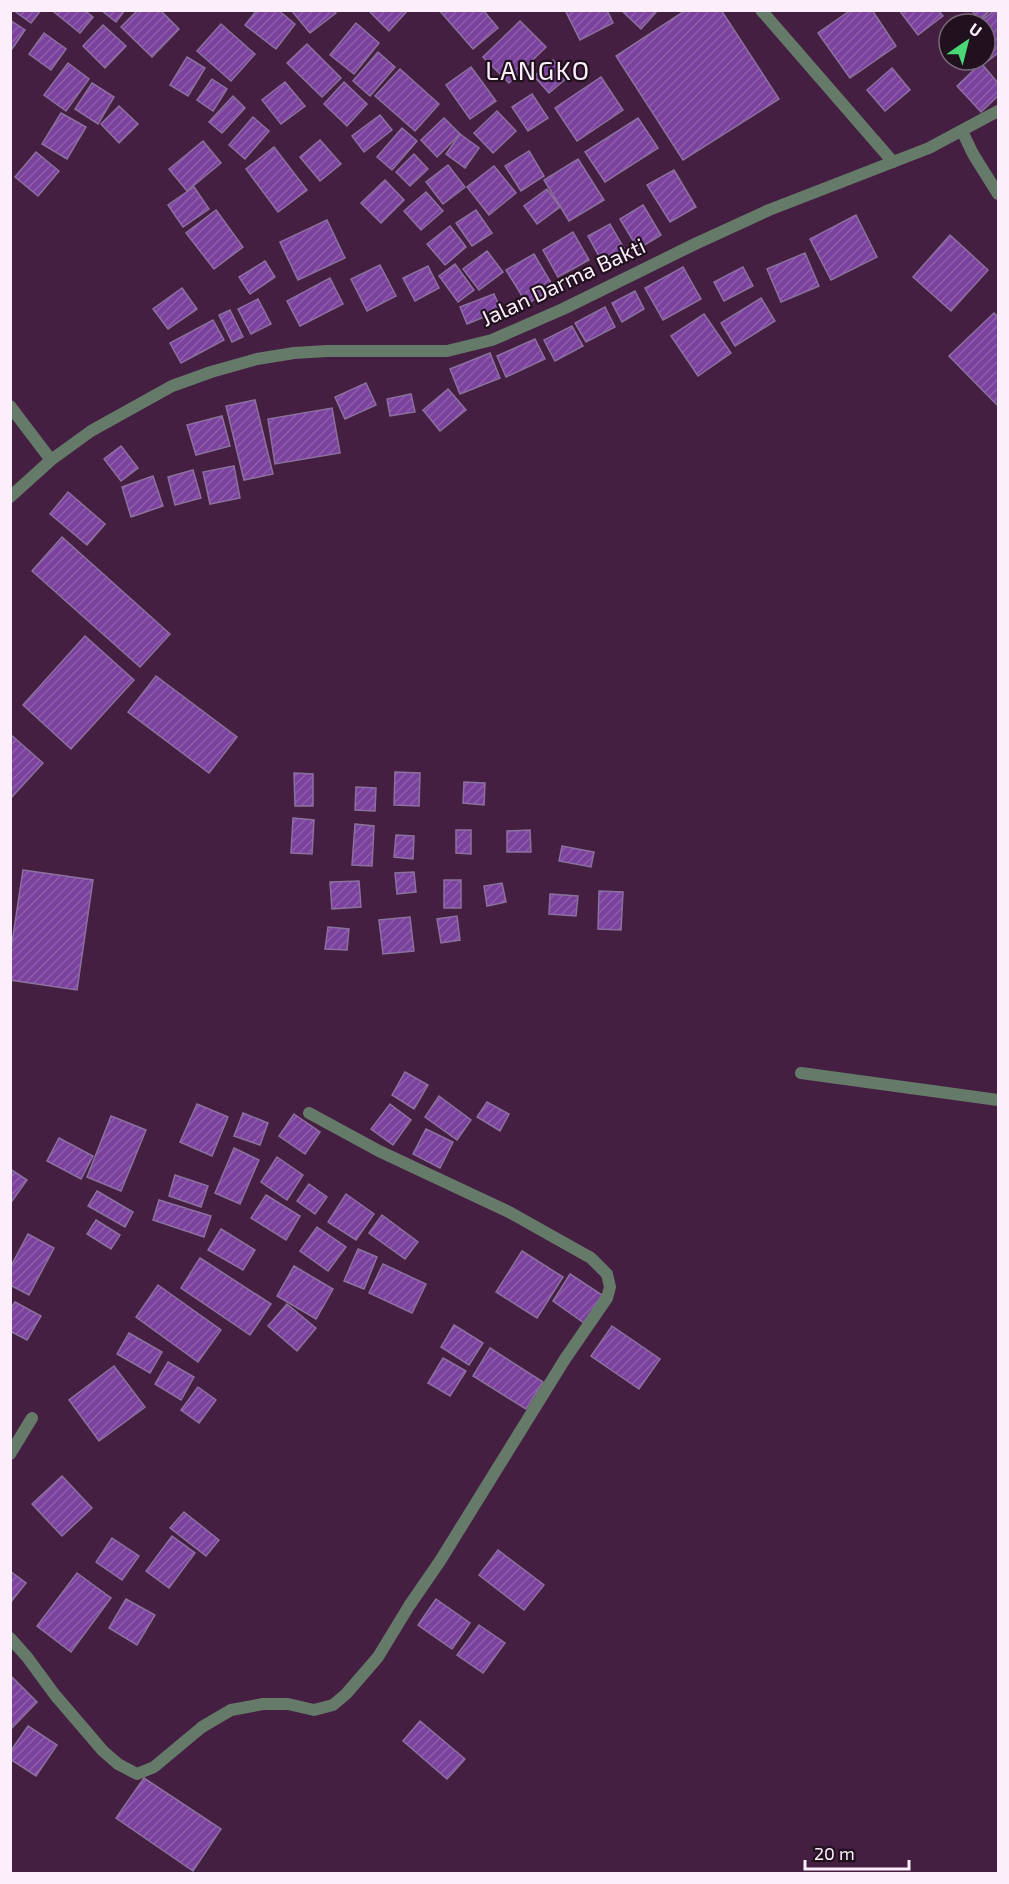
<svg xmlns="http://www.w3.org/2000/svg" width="1009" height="1884" font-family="'Exo 2',sans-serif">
	<defs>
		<pattern id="building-hatch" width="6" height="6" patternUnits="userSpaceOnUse" patternTransform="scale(1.5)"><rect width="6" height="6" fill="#7a419d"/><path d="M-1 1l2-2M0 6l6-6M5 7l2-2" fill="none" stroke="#8e5dac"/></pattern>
	</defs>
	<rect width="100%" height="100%" fill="#441f41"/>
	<g fill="url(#building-hatch)" stroke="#8c719f" stroke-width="1.5">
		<polygon points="13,10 41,10 31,23"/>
		<polygon points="56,10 84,10 93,17 80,33 54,12"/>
		<polygon points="101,10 125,10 116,22"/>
		<polygon points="138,10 160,10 179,29 152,57 121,27"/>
		<polygon points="257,10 278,10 295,24 276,49 245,25"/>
		<polygon points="291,10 333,10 336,13 310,33"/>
		<polygon points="368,10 408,10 389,31"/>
		<polygon points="439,10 483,10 498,28 473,49"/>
		<polygon points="565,10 607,10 613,23 580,40"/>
		<polygon points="621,10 658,10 641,29"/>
		<polygon points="686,10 721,10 779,99 683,160 616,56"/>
		<polygon points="851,10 872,10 896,46 850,78 818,33"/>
		<polygon points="899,10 938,10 943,16 918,35"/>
		<polygon points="971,10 991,10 980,20"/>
		<polygon points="995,10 998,10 998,53 988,61 985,56 985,24 977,24"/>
		<polygon points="10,20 25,30 12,49 10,48"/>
		<polygon points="520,21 546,47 509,83 483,57"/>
		<polygon points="356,23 379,43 354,74 330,55"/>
		<polygon points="221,24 255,54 231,81 197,51"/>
		<polygon points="103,25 126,46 105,68 83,46"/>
		<polygon points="44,33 66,49 51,70 29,54"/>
		<polygon points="307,44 341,78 322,97 287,63"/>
		<polygon points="378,52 395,67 370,96 353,81"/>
		<polygon points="187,57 205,68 188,96 170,85"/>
		<polygon points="553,60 568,77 549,93 534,76"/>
		<polygon points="68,63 89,79 66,111 44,95"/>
		<polygon points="981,63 998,83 998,96 981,112 957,86"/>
		<polygon points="471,67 496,101 470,119 446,85"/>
		<polygon points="892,68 910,90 885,111 867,90"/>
		<polygon points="400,69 439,104 415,131 375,96"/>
		<polygon points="601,77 623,110 577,141 555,108"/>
		<polygon points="212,79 227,89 213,111 197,100"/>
		<polygon points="285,82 305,106 281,124 262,100"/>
		<polygon points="344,82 367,104 347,126 324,104"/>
		<polygon points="92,83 114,97 98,124 75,109"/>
		<polygon points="532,94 548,118 528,131 512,107"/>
		<polygon points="233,96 245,108 222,133 209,122"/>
		<polygon points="119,106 138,124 119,143 101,124"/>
		<polygon points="497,111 516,131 493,153 474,133"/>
		<polygon points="61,113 86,127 67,159 42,144"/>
		<polygon points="380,115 392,130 364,152 352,136"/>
		<polygon points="253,117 269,131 245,159 229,145"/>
		<polygon points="444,118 460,134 437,157 421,140"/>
		<polygon points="638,118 658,148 605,182 585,152"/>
		<polygon points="402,128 417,141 392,170 377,157"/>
		<polygon points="460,134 479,148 465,168 446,154"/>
		<polygon points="320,140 341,164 320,181 300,157"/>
		<polygon points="203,141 221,163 187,191 169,169"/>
		<polygon points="274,147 307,190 278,212 246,169"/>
		<polygon points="529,151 544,176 521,191 505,166"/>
		<polygon points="36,152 59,171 38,196 15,177"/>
		<polygon points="414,154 428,169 410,186 396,172"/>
		<polygon points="578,159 604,200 569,221 544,180"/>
		<polygon points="448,165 465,187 443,204 426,182"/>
		<polygon points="494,166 516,193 489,215 467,187"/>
		<polygon points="674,170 696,207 670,222 647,185"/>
		<polygon points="385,180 404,200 381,223 361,203"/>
		<polygon points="194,187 209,209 183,227 168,205"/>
		<polygon points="547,189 560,207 537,224 524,206"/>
		<polygon points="426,192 443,211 421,230 404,211"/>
		<polygon points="643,205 661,235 638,249 620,219"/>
		<polygon points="216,210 243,247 214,269 186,233"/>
		<polygon points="476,210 492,233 472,246 456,223"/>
		<polygon points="856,215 877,257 831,280 810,239"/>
		<polygon points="327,220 345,258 298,280 280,242"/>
		<polygon points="610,224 629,257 606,269 588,236"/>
		<polygon points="450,226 466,247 445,265 427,244"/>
		<polygon points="573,232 589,260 558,277 543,250"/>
		<polygon points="950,235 988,270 951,311 913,277"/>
		<polygon points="487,251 503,272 479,290 463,269"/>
		<polygon points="805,253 819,286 781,302 767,269"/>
		<polygon points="534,254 554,288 527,304 506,270"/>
		<polygon points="265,261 275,277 250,294 239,277"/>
		<polygon points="455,264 474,290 458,302 439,276"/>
		<polygon points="380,265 396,296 367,311 351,279"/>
		<polygon points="428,266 439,288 415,301 403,278"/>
		<polygon points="683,267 701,299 663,320 645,288"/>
		<polygon points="743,267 753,286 724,301 714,282"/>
		<polygon points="330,278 343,304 300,326 287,301"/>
		<polygon points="182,288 197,309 168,329 153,309"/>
		<polygon points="635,291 644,309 622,322 612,303"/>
		<polygon points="494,294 501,310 467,324 460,307"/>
		<polygon points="761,298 775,321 735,346 721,323"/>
		<polygon points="258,299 271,324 251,334 238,309"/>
		<polygon points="605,307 615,327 586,342 575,323"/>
		<polygon points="230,310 243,337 232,342 219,315"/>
		<polygon points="994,313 998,317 998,406 949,356"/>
		<polygon points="704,314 731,353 698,376 671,336"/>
		<polygon points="213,320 224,340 181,363 170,343"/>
		<polygon points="572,326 583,346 555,361 544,340"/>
		<polygon points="535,339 545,359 506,377 497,356"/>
		<polygon points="490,353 500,378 460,394 450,369"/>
		<polygon points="366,383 376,405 345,419 335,397"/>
		<polygon points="448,389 466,410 440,431 423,410"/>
		<polygon points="411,394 415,412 390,416 387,399"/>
		<polygon points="255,400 273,474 244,480 226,406"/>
		<polygon points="332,408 340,453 275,464 268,419"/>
		<polygon points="222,416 230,446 196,455 187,425"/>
		<polygon points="121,446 138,468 121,481 104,459"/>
		<polygon points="234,466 240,498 210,504 203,472"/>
		<polygon points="193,470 201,498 175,505 168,477"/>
		<polygon points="153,476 163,506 131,517 122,487"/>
		<polygon points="68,492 105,524 87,545 50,514"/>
		<polygon points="62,537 170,634 140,667 32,571"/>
		<polygon points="85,636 134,680 71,749 23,705"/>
		<polygon points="156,676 237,737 209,773 128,712"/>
		<polygon points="10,734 43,763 10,799"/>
		<polygon points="395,772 420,773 419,806 394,805"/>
		<polygon points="294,773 313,774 313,806 295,806"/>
		<polygon points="464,782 485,783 484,805 463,803"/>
		<polygon points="356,787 376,788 375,811 355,810"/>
		<polygon points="293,818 314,820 312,854 291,853"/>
		<polygon points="355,824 374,826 372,866 352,865"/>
		<polygon points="456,830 471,830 471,854 456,853"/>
		<polygon points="530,830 531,852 507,852 507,831"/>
		<polygon points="396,835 414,836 413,859 394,857"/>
		<polygon points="562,846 594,852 591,867 559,861"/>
		<polygon points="23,870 93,880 77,990 10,980 10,956"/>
		<polygon points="414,872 416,892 397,894 395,873"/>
		<rect x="444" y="880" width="17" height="28"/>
		<polygon points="359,881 361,907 332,909 330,882"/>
		<polygon points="502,883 506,902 487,906 484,886"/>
		<polygon points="599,891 623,892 621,930 598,929"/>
		<polygon points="550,894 578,896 576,916 549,914"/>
		<polygon points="457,916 460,940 441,943 437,919"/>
		<polygon points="410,917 414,951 383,954 379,920"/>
		<polygon points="328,927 349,929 347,950 325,949"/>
		<polygon points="405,1072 428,1085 414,1109 392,1095"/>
		<polygon points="439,1096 471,1120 457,1140 425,1117"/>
		<polygon points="487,1102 509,1114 500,1131 477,1117"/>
		<polygon points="197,1104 228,1117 212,1156 180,1142"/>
		<polygon points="390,1104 411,1120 393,1145 371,1129"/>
		<polygon points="243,1113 268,1123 260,1145 234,1136"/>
		<polygon points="294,1114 320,1132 305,1154 279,1136"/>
		<polygon points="111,1116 146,1130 121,1191 87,1177"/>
		<polygon points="426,1129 453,1142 440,1168 413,1154"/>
		<polygon points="59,1138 93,1156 81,1179 47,1161"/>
		<polygon points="234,1148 259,1160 240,1204 215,1193"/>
		<polygon points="277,1157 303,1175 287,1200 261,1182"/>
		<polygon points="10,1169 27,1180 10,1204"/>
		<polygon points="175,1175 208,1186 201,1207 169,1196"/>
		<polygon points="309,1184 327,1197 315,1214 297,1201"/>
		<polygon points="97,1191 133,1212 125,1227 88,1206"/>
		<polygon points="346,1194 374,1214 356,1240 328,1222"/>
		<polygon points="266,1195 300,1216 286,1240 251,1218"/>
		<polygon points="159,1200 211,1216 204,1237 153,1220"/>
		<polygon points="382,1215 418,1242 405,1259 369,1233"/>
		<polygon points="96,1220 120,1235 111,1249 87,1234"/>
		<polygon points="317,1227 346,1247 328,1271 300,1251"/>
		<polygon points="221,1229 255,1250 243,1270 208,1250"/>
		<polygon points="28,1234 54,1248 29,1295 10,1285 10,1268"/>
		<polygon points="358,1249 377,1257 364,1289 344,1281"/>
		<polygon points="522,1251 563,1277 537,1318 496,1292"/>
		<polygon points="200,1258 271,1304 250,1335 181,1288"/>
		<polygon points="383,1264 426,1284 412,1313 369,1293"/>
		<polygon points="294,1266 333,1289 316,1319 277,1296"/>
		<polygon points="570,1274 602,1295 584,1323 553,1301"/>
		<polygon points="158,1285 221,1330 198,1362 136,1317"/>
		<polygon points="15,1302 41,1316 27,1340 10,1331 10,1310"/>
		<polygon points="287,1304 316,1328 297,1351 268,1326"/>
		<polygon points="454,1325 483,1343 469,1365 441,1347"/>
		<polygon points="612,1326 660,1359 639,1389 591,1356"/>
		<polygon points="129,1333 162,1352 150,1373 117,1354"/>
		<polygon points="490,1348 543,1382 526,1409 473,1376"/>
		<polygon points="443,1358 466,1371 450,1396 428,1383"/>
		<polygon points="168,1362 194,1377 181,1400 155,1384"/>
		<polygon points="114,1366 145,1407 99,1441 69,1400"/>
		<polygon points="198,1387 216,1400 199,1423 181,1410"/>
		<polygon points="62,1476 92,1508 62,1536 32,1504"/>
		<polygon points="184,1512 219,1540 206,1556 170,1528"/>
		<polygon points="172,1536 195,1553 169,1588 146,1571"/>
		<polygon points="112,1538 139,1556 122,1580 96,1562"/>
		<polygon points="498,1550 544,1585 524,1610 479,1575"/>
		<polygon points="10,1571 26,1583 10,1603"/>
		<polygon points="77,1573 111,1598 71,1652 37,1626"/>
		<polygon points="126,1599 155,1615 137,1645 109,1628"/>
		<polygon points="436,1599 470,1623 452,1649 418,1625"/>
		<polygon points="479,1625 505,1643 483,1673 457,1655"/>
		<polygon points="12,1677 37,1702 11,1729 10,1679"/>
		<polygon points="420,1721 465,1759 447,1779 403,1741"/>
		<polygon points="28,1726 57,1745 36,1776 10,1759 10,1752"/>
		<polygon points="144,1778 221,1829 193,1871 116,1818"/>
	</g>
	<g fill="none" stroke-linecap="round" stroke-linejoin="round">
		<g stroke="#667a6a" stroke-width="12">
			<polyline points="761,10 893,162"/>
			<polyline points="962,131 973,154 998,194"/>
			<polyline points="10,406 51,460"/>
			<polyline points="801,1073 998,1100"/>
			<polyline points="10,1454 32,1418"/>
			<polyline points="10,1638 27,1657 55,1695 103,1751 118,1764 137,1774 154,1767 202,1727 231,1710 263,1704 288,1704 314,1710 333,1705 346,1694 378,1657 409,1606 440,1561 565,1359 607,1298 610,1287 607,1274 591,1258 509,1212 379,1151 309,1113"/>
		</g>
		<polyline stroke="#667a6a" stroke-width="12" points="10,497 51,460 91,431 172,386 211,372 257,359 294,353 327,351 447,351 492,340 563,309 695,244 769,210 929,148 998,111"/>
	</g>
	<g text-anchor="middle" stroke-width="4.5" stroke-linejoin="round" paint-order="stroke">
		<g font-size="22" fill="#fdeefb" stroke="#21111f">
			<text transform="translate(563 282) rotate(-25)" y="8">Jalan Darma Bakti</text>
		</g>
		<g font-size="26" letter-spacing="1.5" fill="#fdeefb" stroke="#21111f">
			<text x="538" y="80">LANGKO</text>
		</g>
	</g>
	<rect width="1009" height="1884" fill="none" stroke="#fdeefb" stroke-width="24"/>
	<g transform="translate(967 42) rotate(35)"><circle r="28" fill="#21111f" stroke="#796977" stroke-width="1.5"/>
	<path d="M0-4.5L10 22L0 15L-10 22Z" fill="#4ad777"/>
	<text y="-9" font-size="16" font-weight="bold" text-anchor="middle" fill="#fdeefb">U</text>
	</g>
	<path d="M805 1860v9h104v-9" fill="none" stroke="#fdeefb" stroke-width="3"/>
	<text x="814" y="1860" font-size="18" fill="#fdeefb" stroke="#21111f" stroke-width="4.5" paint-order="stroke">20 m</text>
</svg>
